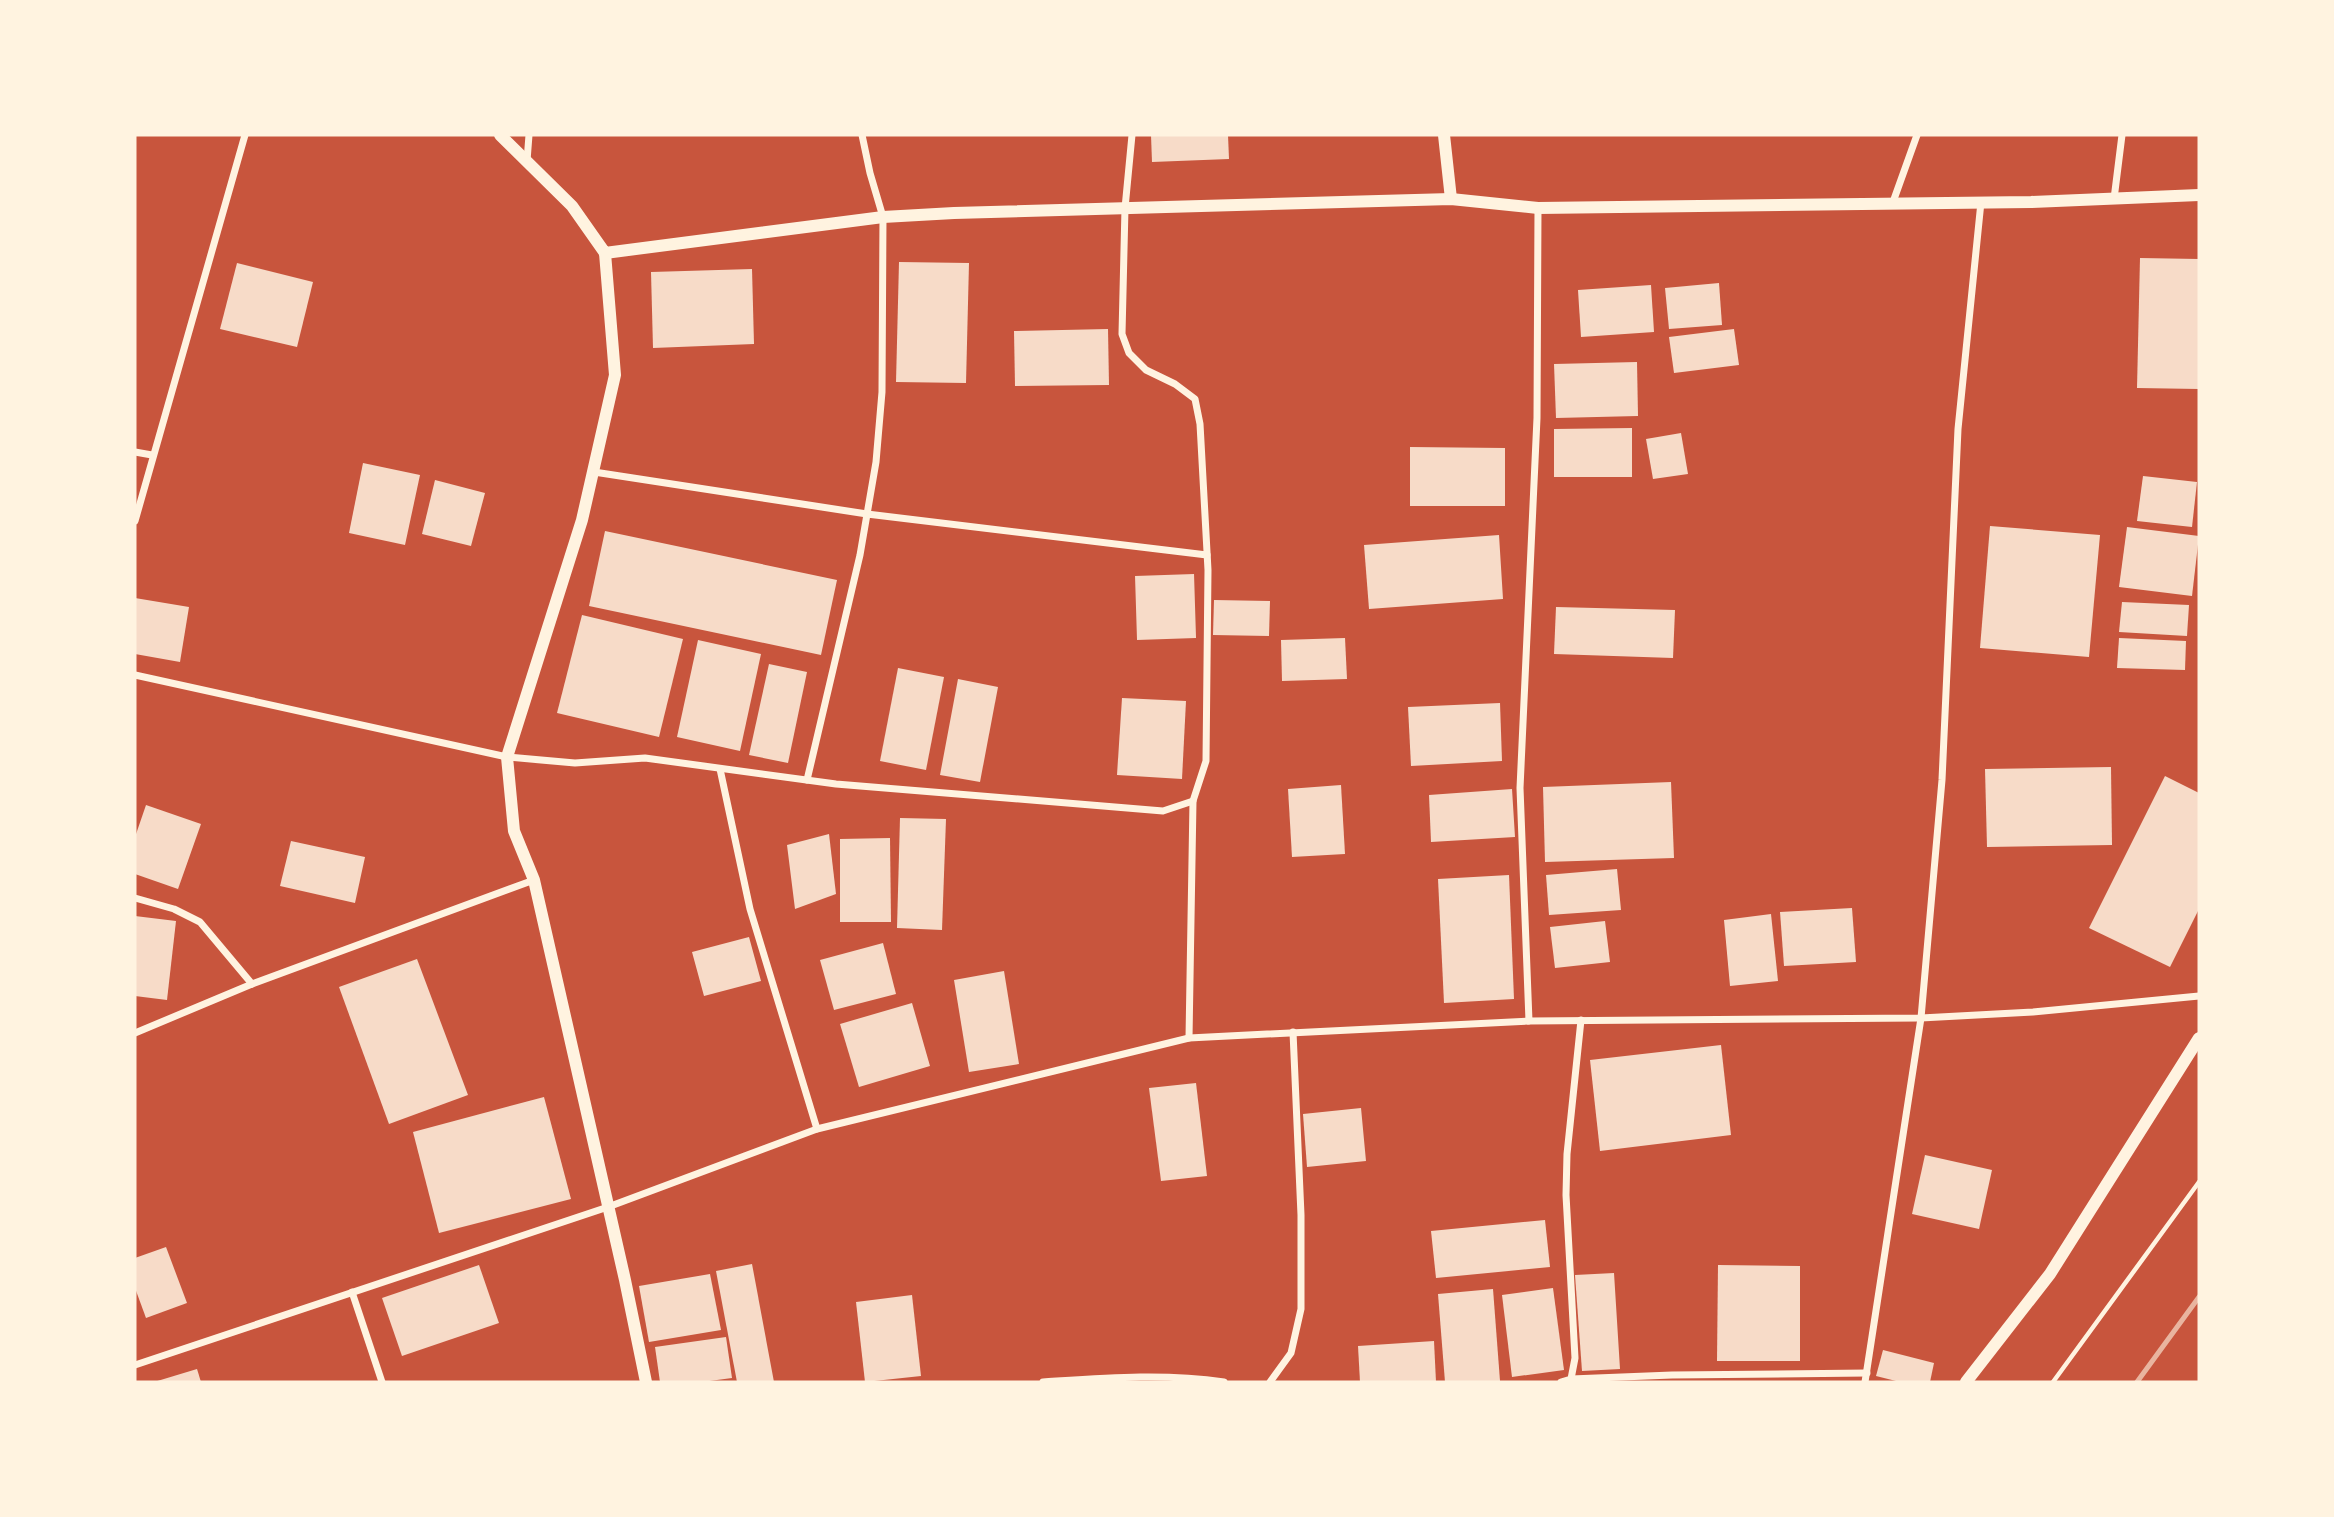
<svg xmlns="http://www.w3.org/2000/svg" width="2334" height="1517" font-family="'Noto Sans',sans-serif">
	<rect width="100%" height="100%" fill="#c8553d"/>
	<g fill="#f7dbc8">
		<polygon points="1151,135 1228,135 1229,159 1152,162"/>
		<polygon points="2140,258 2199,259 2199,389 2137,388"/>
		<polygon points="899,262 969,263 966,383 896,382"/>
		<polygon points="237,263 313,282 297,347 220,329"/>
		<polygon points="752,269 754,344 653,348 651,272"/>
		<polygon points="1719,283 1722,325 1669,329 1665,288"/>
		<polygon points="1651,285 1654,332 1581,337 1578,290"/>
		<polygon points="1108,329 1109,385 1015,386 1014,331"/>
		<polygon points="1734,329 1739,365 1674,373 1669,337"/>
		<polygon points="1637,362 1638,416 1556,418 1554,364"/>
		<polygon points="1632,428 1632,477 1554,477 1554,429"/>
		<polygon points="1681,433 1688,474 1653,479 1646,439"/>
		<polygon points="1410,447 1505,448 1505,506 1410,506"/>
		<polygon points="363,463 420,475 405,545 349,533"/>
		<polygon points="2143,476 2197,482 2192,527 2137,521"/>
		<polygon points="435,480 485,493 471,546 422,534"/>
		<polygon points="1990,526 2100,535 2089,657 1980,648"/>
		<polygon points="2127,527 2199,536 2192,596 2119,587"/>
		<polygon points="605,531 837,580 821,655 589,606"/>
		<polygon points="1499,535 1503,599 1369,609 1364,545"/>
		<polygon points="1194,574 1196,638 1137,640 1135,576"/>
		<polygon points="135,598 189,607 180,662 135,654"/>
		<polygon points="1214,600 1270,601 1269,636 1213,635"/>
		<polygon points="2122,602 2189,605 2187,636 2119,632"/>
		<polygon points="1556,607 1675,610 1673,658 1554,654"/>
		<polygon points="582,615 683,639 659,737 557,713"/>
		<polygon points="1345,638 1347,679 1282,681 1281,640"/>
		<polygon points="2119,638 2186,641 2185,670 2117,668"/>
		<polygon points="698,640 761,654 740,751 677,737"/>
		<polygon points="769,664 807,672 788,763 749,755"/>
		<polygon points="898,668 944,677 926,770 880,761"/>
		<polygon points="958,679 998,687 980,782 940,775"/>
		<polygon points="1122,698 1186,701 1182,779 1117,775"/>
		<polygon points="1500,703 1502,761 1411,766 1408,707"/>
		<polygon points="2111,767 2112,845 1987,847 1985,769"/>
		<polygon points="2165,776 2199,793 2199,909 2170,967 2089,928"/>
		<polygon points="1671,782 1674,858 1545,862 1543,787"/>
		<polygon points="1341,785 1345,854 1292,857 1288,789"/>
		<polygon points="1512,789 1515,837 1431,842 1429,795"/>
		<polygon points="146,805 201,824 178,889 135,874 135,837"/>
		<polygon points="900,818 946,819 942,930 897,928"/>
		<polygon points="829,834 836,894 795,909 787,845"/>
		<polygon points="890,838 891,922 840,922 840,839"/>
		<polygon points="291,841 365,857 355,903 280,886"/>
		<polygon points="1617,869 1621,910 1549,915 1546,875"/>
		<polygon points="1509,875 1514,999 1444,1003 1438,879"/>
		<polygon points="1852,908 1856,962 1784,966 1780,912"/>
		<polygon points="1771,914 1778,981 1730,986 1724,920"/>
		<polygon points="135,916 176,921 167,1000 135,996"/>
		<polygon points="1605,921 1610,962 1555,968 1550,927"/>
		<polygon points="749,937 761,981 704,996 692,952"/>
		<polygon points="883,943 896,994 834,1010 820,960"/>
		<polygon points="417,959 468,1095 389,1124 339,987"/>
		<polygon points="1004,971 1019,1064 969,1072 954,980"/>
		<polygon points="912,1003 930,1066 859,1087 840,1024"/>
		<polygon points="1721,1045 1731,1135 1600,1151 1590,1060"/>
		<polygon points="1196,1083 1207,1176 1161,1181 1149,1088"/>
		<polygon points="544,1097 571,1199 439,1233 413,1132"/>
		<polygon points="1361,1108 1366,1161 1307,1167 1303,1114"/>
		<polygon points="1925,1155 1992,1170 1979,1229 1912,1214"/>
		<polygon points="1545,1220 1550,1267 1436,1278 1431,1231"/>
		<polygon points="166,1247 187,1303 146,1318 135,1288 135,1258"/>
		<polygon points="752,1264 774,1382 737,1382 716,1271"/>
		<polygon points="479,1265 499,1323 402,1356 382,1298"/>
		<polygon points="1718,1265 1800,1266 1800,1361 1717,1361"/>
		<polygon points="1614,1273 1620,1369 1582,1371 1575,1275"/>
		<polygon points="710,1274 721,1330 649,1342 639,1286"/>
		<polygon points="1553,1288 1564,1370 1512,1377 1502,1295"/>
		<polygon points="1493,1289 1500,1381 1445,1382 1438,1294"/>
		<polygon points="912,1295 921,1376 865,1382 856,1302"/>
		<polygon points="726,1337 732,1378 702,1382 660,1382 655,1347"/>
		<polygon points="1434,1341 1436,1382 1360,1382 1358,1346"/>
		<polygon points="1883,1350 1934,1363 1930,1382 1900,1382 1876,1376"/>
		<polygon points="197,1369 201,1382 154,1382"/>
	</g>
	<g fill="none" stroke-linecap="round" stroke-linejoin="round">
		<polyline stroke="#fff3e0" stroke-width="4.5" points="2053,1382 2199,1182"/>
		<g stroke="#fff3e0" stroke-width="7">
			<polyline points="527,161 529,135"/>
			<polyline points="2114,199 2122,135"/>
			<polyline points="1893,202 1917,135"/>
			<polyline points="135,452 152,455"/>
			<polyline points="594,472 867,514 1207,555"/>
			<polyline points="135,521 245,135"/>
			<polyline points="135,675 507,757 575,763 645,758 836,784 1163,811 1193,801 1206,761 1208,570 1200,424 1195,399 1175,384 1146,370 1129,353 1122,334 1125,208 1132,135"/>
			<polyline points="720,769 750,909 817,1129"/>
			<polyline points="807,780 860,555 876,462 882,392 883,217 870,173 862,135"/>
			<polyline points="135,898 174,909 200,922 252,984"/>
			<polyline points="1529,1021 1520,788 1537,418 1538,208"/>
			<polyline points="135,1033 252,984 534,880"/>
			<polyline points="1189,1038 1193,801"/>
			<polyline points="352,1292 382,1382"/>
			<polyline points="135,1365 608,1207 817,1129 1189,1038 1529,1021 1921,1018 2033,1012 2199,996"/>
			<polyline points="1571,1379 1672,1375 1867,1373"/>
			<path d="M1043,1382C1104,1378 1163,1373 1224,1382"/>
			<polyline points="1270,1382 1291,1353 1301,1309 1301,1215 1293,1032"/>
			<polyline points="1561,1382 1571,1379 1575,1358 1566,1195 1567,1154 1581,1020"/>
			<polyline points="1865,1382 1921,1018 1942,780 1958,429 1981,202"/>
		</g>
		<g stroke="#fff3e0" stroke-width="12">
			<polyline points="500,135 572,206 605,253 883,217 954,213 1451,199 1538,208 2031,202 2199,195"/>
			<polyline points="1444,135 1451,199"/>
			<polyline points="605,253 615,375 582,520 507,757 514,831 534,880 625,1280 646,1382"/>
			<polyline points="1966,1382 2050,1274 2199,1038"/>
		</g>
		<polyline stroke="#e9b49f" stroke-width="5" points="2137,1382 2199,1297"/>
	</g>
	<rect width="2334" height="1517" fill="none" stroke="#fff3e0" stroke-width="273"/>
</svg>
